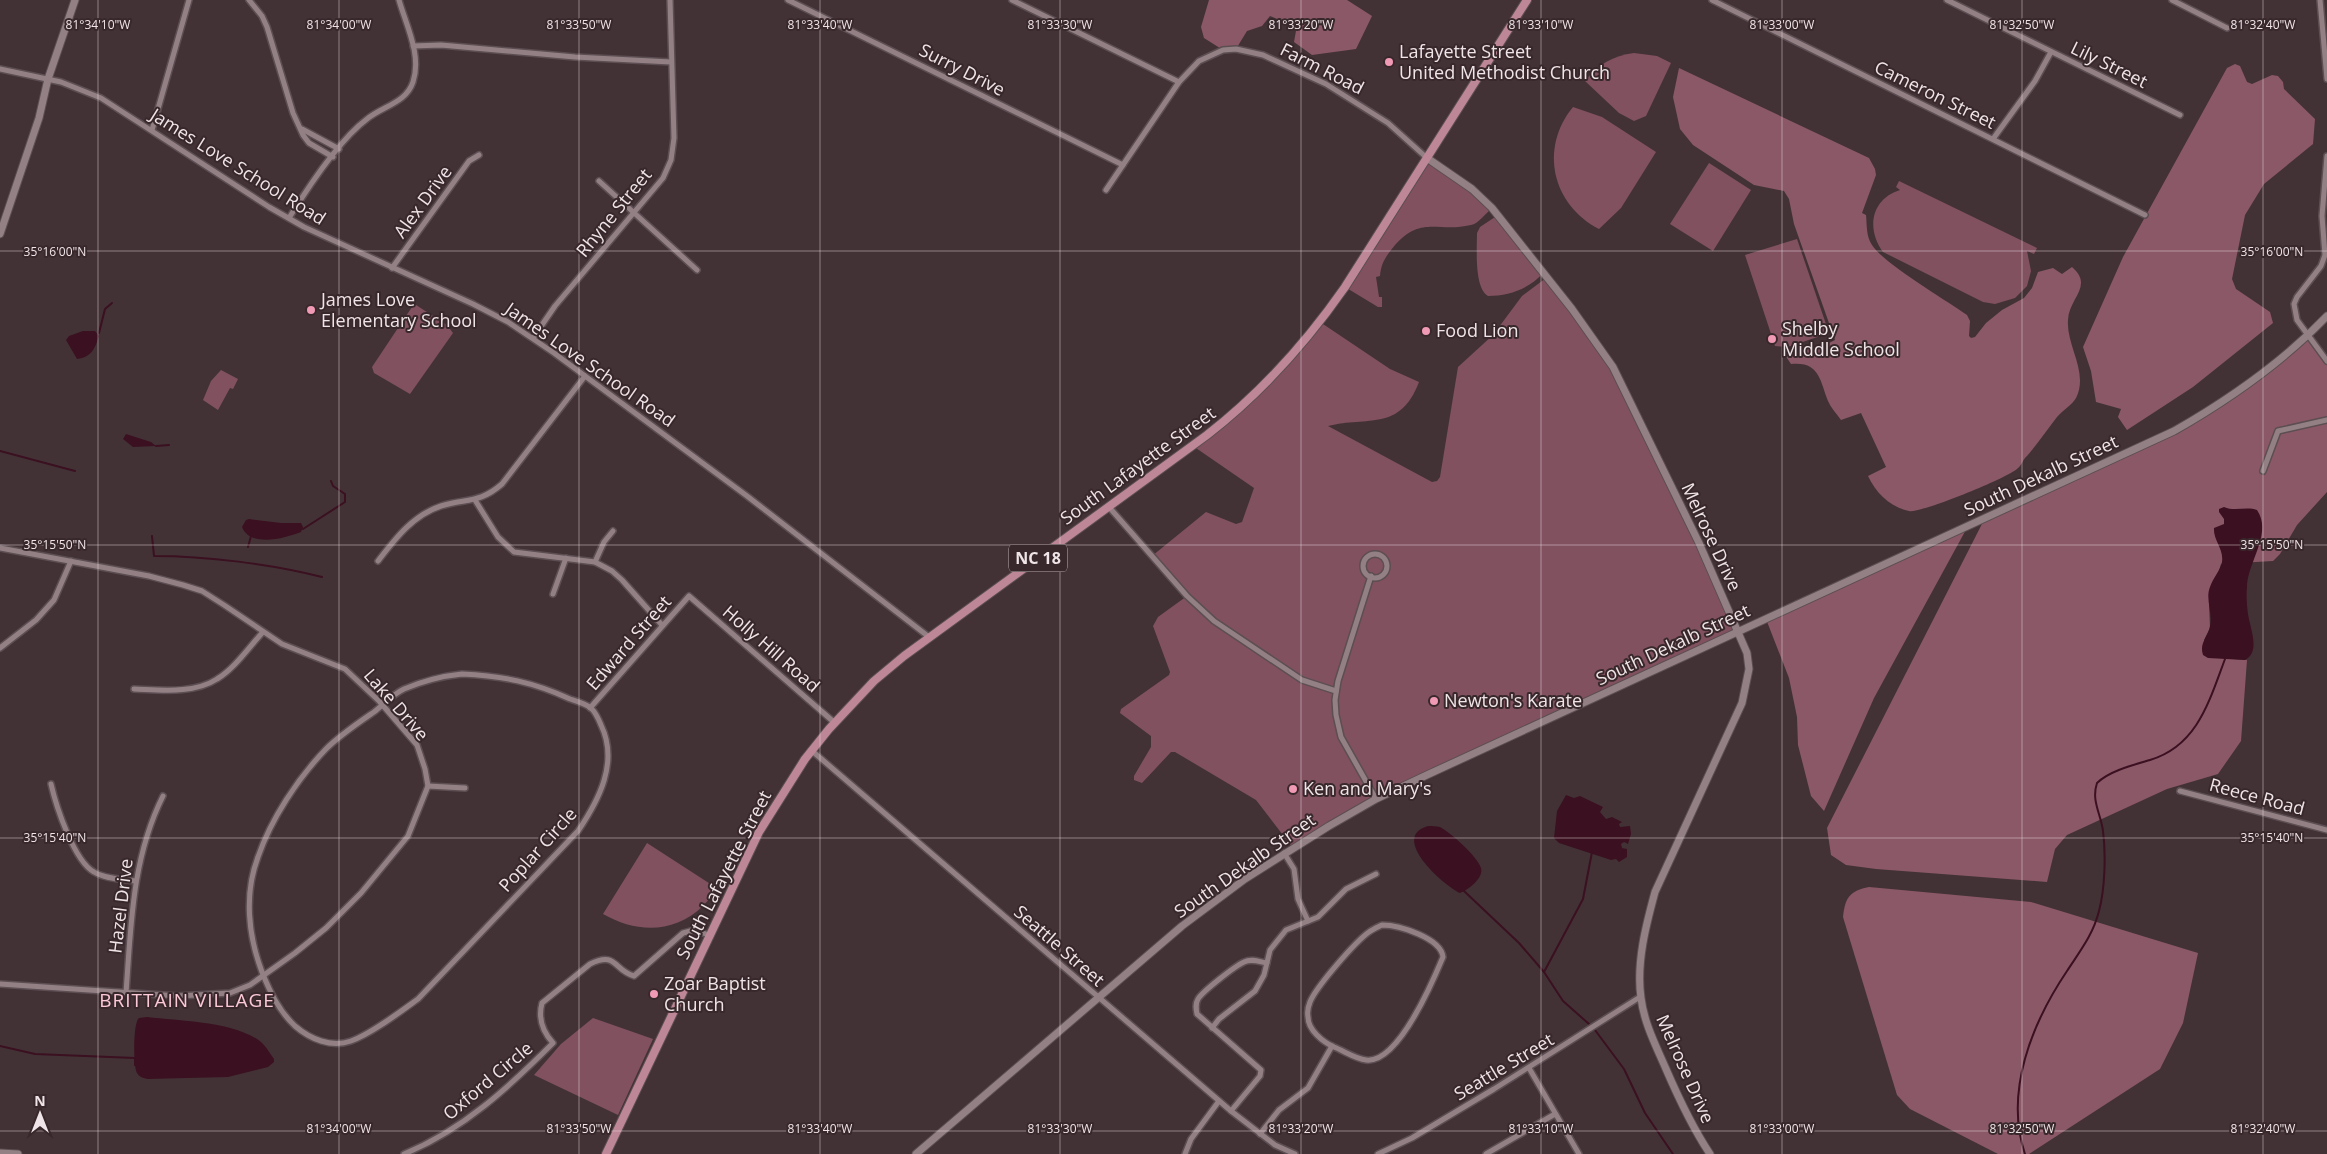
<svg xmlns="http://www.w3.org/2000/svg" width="2327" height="1154" font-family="'Open Sans',sans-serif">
	<rect width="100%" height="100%" fill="#423236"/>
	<g fill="#815160">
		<path d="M1634,53L1657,56L1671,63L1646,116L1634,121L1619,113L1585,81C1598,64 1613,56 1634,53Z"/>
		<path d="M1573,107L1602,117L1656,152L1621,208L1599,229C1552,205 1539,148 1573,107Z"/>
		<path d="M1427,158L1492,208C1486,213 1478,224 1471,225C1438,233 1422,215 1395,245C1386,256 1381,263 1380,276L1376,277L1379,297H1382V307H1378L1345,287Z"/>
		<polygon points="1709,163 1751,190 1713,251 1670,224"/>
		<path d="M1899,181L2037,248L2034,254L2027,251L2031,271L2027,286L2015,298L1995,304L1983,302L1883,252C1866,229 1871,199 1900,190L1896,187Z"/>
		<path d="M1498,215L1543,273C1529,289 1509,296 1488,296C1474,288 1477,248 1477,233L1480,227Z"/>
		<polygon points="1797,239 1829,333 1788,347 1775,346 1745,255"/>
		<path d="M1546,278L1604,355L1739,631L1429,774L1293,848L1256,800L1175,752H1171L1142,783L1134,780V776L1151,747V736L1120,713L1121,709L1169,675L1170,672L1153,626L1158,617L1187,596L1152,556L1206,512L1236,524L1242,522L1254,488L1193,446L1239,410L1320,322L1390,369L1419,382C1400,432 1368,416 1328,426L1432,482L1437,481L1440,477L1458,367L1493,335L1522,296Z"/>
		<polygon points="416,305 447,325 453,333 410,394 374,373 372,367 412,307"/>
		<polygon points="221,370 238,379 233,389 230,388 218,410 203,400 211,381"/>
		<path d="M647,843L715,887C714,896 708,900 703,906C674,934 636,933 603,914Z"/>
		<polygon points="593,1018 653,1039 618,1115 534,1075 561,1044"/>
	</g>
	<g fill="#8b5868">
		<polygon points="1209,0 1347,0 1372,16 1356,49 1312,55 1294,42 1296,31 1292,25 1270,16 1262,26 1247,31 1236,49 1223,50 1204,38 1201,27"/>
		<polygon points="2235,64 2240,66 2247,82 2252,84 2272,75 2278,76 2283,82 2284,89 2315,119 2313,144 2264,184 2245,215 2232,279 2236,289 2270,312 2273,323 2193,387 2127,430 2118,417 2121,409 2096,402 2091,371 2083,347 2123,257 2227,68"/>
		<path d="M1679,68L1869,158L1875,169L1876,175L1862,213L1866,215C1867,225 1866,236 1872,245C1884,264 1946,300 1967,315L1970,321L1969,336L1971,338L1975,337L1986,323L2002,310L2024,298L2032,288L2038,272L2053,268L2062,274L2072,267C2094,286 2069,298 2068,320C2066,346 2089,372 2076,398C2072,405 2063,410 2057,417C2047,430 2038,443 2027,456C2023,459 2022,465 2018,468C2010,477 1920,514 1909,511C1890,507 1876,493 1868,476L1886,467L1861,413L1841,420C1836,413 1831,408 1828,401C1820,381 1820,361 1791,364L1783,352L1823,346L1835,340L1794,224L1789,199L1784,191L1754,185L1693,145L1680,129L1673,97Z"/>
		<polygon points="2309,335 2327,361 2327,492 2297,525 2280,554 2273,561 2221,564 2209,604 2210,628 2204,640 2206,657 2247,660 2241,741 2218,774 2167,789 2067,835 2055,849 2047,882 1876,869 1846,865 1831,855 1827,828 1985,518 2205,413"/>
		<polygon points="1968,526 1874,698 1824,811 1811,796 1798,745 1797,717 1789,678 1766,619"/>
		<path d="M1869,887L2031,902L2198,953L2183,1023L2160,1069L2029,1154H1998L1910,1109L1897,1095L1843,917C1845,897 1850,891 1869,887Z"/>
	</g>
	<g fill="#3b1020">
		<path d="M83,331H95L99,336C95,348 92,357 77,359L66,340L69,336Z"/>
		<polygon points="126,434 151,442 156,446 133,447 123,439"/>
		<path d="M2224,507C2235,512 2246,506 2257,510C2273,533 2247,563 2247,587C2246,596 2247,606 2248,614C2250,628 2261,652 2245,660L2208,658L2203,655C2199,643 2208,637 2210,626C2213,613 2205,599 2210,587C2213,578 2220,571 2222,562C2224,549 2213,540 2214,528L2224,524V519L2219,512V509Z"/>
		<path d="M249,519L281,523H301L303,527L301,532C286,538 250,548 242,527L246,520Z"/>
		<polygon points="1566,795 1574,798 1580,796 1603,807 1600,812 1606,819 1612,817 1622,822 1619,824 1620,827 1630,826 1631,834 1628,844 1624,842 1621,844 1622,848 1627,849 1627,857 1619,862 1616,859 1611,860 1559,843 1554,838 1557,811"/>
		<path d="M1428,826C1432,826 1436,826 1440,827C1450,832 1478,857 1481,868C1484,878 1468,890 1460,893C1443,885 1389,837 1428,826Z"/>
		<path d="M147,1017C180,1021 228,1021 257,1039C265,1044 269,1052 274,1059V1062L268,1067L228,1077L147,1079C144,1078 139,1077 137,1073C133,1066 133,1022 139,1018Z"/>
	</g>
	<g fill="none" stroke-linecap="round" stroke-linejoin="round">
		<g stroke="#3b1020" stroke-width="2">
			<polyline points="99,333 105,309 112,303"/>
			<polyline points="156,446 169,445"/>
			<polyline points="0,451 75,471"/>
			<polyline points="303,529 345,502 345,494 333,486 331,481"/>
			<path d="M152,536L154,556C206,556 271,564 322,577"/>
			<polyline points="248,547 251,536"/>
			<polyline points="1464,891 1519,943 1544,972 1563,1001 1589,1024"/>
			<polyline points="1544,972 1583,899 1592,852"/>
			<polyline points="1595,1030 1624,1069 1645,1113 1673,1154"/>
			<polyline points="0,1046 35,1054 135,1058 135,1065"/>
			<path d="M2025,1154C2004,1092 2032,1023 2067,971C2080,951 2093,935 2099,911C2105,889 2106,854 2103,831C2101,814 2091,801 2097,783C2109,771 2133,765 2150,760C2197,746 2209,702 2225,659"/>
		</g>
		<g stroke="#5c4e52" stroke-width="8">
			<g id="street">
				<polyline points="249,0 262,16 267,27 293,113 303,135 309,143 333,157"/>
				<polyline points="788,0 1123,165"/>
				<polyline points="1012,0 1179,82"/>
				<polyline points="1712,0 2145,215"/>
				<polyline points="1947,0 2180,115"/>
				<polyline points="2172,0 2227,28"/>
				<polyline points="2320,0 2327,79"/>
				<polyline points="413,46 441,45 575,57 671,62"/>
				<polyline points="0,69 61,82 101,98 269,207 304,227 473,304 508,322 554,353 747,496 929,637"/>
				<polyline points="302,129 339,149"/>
				<polyline points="152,130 189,0"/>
				<polyline points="1993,139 2035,81 2051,52"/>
				<polyline points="2327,156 2322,216 2325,255 2321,266 2297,297 2294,304 2297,320 2327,361"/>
				<polyline points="599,181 697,270"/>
				<polyline points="1106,190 1179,82 1199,61 1223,50 1236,49 1263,55 1326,84 1388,123 1427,158"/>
				<path d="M289,218C307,189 340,139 367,119C383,106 406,103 413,82C422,55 406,25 399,0"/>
				<polyline points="392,268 469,161 479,155"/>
				<polyline points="533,338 555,306 663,178 671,160 674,138 670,0"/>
				<polyline points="2263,471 2278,431 2327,420"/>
				<polyline points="475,500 498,537 514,552 595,562 612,571 622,580 662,625"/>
				<polyline points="1109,507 1187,596 1214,621 1302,680 1336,691"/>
				<polyline points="0,548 149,576 183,585 202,591 224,605 282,644 345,669 379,701 417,745 425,769 428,786 408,836 361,893 326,928 295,953 250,985 230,993 178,996 0,984"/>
				<circle cx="1375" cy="566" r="12"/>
				<path d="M378,561C395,539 413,515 441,506C466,498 479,504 502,484L585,376"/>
				<polyline points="595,562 604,542 613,531"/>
				<polyline points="1371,576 1338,681 1335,700 1336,715 1341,737 1376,799"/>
				<polyline points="553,594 566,558"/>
				<polyline points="0,648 36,620 54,600 71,561"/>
				<path d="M462,674C503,676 533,682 570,699C576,701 586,704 591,708C595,712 599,720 601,725C619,762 599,800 578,831L418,999C400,1012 371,1034 351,1041C331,1048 310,1039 295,1026C279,1011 270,992 262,972C248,935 244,894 258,857C271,819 298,778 326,749C340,735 358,723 374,712C383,705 393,694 404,689C423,681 442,676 462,674Z"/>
				<path d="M134,689C161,690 194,694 217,679C235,668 249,647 263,632"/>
				<polyline points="590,708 689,596 835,723"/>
				<polyline points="811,750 1231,1111 1275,1145 1295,1154"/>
				<path d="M51,784C56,806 74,861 94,872C105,879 122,879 135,881"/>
				<polyline points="428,786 465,788"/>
				<polyline points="2180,791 2327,830"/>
				<polyline points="1284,853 1294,869 1298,899 1308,921"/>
				<path d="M1382,925C1399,925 1441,938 1443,957C1433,981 1398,1064 1366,1060C1356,1059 1344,1051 1334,1047C1323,1042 1308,1030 1308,1017C1307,1012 1308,1007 1310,1002C1316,987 1355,942 1369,932C1373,929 1378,927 1382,925Z"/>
				<path d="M126,993C131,925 132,858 163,796"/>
				<polyline points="1212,1028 1219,1019 1255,991 1264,975 1270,950 1286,930 1318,917 1346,889 1376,874"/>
				<polyline points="1529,1068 1579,1154"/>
				<path d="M1231,1111L1260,1076L1261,1070L1197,1014C1196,1009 1195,1004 1198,999C1203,991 1235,966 1244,962C1252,958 1260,962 1267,963"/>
				<polyline points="1260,1134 1279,1110 1308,1088 1332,1046"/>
				<path d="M404,1154C463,1130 509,1087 553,1043C543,1032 538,1018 542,1003L590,964C617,951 613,970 634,976L683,933L694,930L709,935"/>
				<polyline points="1185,1154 1191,1139 1219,1101"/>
				<polyline points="1378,1154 1412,1138 1494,1089 1640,997"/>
				<polyline points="1486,1154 1555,1114"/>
			</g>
		</g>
		<g stroke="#5c4e52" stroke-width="9">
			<g id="secondary">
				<path d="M1427,158L1472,189L1492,208L1572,309L1613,367L1699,543L1747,653L1749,669L1742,703L1655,892C1646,925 1636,963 1641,998C1644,1023 1656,1046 1666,1069C1679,1099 1692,1127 1710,1154"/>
				<polyline points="0,234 39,118 48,79 75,0"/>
				<polyline points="0,1153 18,1154"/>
				<path d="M916,1154L1182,926L1245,879L1329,826L1376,799L1429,774L2174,431C2230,399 2282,363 2327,316"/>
			</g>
		</g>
		<g stroke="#5c4e52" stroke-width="10">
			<path id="primary" d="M606,1154L759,832L805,759L829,729L874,681L904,656L1207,435C1261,393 1306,343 1345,287L1527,0"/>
		</g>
		<use href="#street" stroke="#938085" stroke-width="5"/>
		<use href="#secondary" stroke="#938085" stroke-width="7"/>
		<use href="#primary" stroke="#be8798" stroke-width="8"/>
	</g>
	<path fill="none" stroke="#efe4e7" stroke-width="1" stroke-opacity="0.45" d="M98,0V1154M339,0V1154M579,0V1154M820,0V1154M1060,0V1154M1301,0V1154M1541,0V1154M1782,0V1154M2022,0V1154M2263,0V1154M0,251H2327M0,545H2327M0,838H2327M0,1131H2327"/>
	<g fill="#f09ab5" stroke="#38282c" stroke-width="2">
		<circle cx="1389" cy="62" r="5"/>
		<circle cx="311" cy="310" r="5"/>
		<circle cx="1426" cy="331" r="5"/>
		<circle cx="1772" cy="339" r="5"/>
		<circle cx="1434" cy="701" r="5"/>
		<circle cx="1293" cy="789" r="5"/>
		<circle cx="654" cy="994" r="5"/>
	</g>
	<g text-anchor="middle" stroke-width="4" stroke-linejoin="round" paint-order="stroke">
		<rect fill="#38282c" stroke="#b8acaf" stroke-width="1" x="1009" y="544.5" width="58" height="27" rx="4"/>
		<g font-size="16" font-weight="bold" fill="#efe4e7">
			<text x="1038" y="564">NC 18</text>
		</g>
		<g font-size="18" fill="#efe4e7" stroke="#38282c" text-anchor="start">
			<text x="1399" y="58">Lafayette Street<tspan x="1399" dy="21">United Methodist Church</tspan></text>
			<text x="321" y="306">James Love<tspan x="321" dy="21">Elementary School</tspan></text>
			<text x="1782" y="335">Shelby<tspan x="1782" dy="21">Middle School</tspan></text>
			<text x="1436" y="337">Food Lion</text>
			<text x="1444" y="707">Newton's Karate</text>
			<text x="1303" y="795">Ken and Mary's</text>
			<text x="664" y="990">Zoar Baptist<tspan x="664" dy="21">Church</tspan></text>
		</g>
		<g font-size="18" fill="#efe4e7" stroke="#38282c">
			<text transform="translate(2109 65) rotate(26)" y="6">Lily Street</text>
			<text transform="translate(1322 69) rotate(27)" y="6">Farm Road</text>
			<text transform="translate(962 70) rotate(27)" y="6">Surry Drive</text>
			<text transform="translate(1935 95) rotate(26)" y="6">Cameron Street</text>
			<text transform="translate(238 167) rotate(32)" y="6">James Love School Road</text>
			<text transform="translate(423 202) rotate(-54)" y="6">Alex Drive</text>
			<text transform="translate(614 213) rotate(-51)" y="6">Rhyne Street</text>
			<text transform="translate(590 365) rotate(35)" y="6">James Love School Road</text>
			<text transform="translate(1138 466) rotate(-36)" y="6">South Lafayette Street</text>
			<text transform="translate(2041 476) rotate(-25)" y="6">South Dekalb Street</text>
			<text transform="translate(1711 537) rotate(65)" y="6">Melrose Drive</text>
			<text transform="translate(629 643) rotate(-49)" y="6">Edward Street</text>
			<text transform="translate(1673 645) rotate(-25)" y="6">South Dekalb Street</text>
			<text transform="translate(771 649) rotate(41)" y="6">Holly Hill Road</text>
			<text transform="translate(396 705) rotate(49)" y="6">Lake Drive</text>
			<text transform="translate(2257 797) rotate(15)" y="6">Reece Road</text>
			<text transform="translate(538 850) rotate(-48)" y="6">Poplar Circle</text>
			<text transform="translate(1245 866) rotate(-35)" y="6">South Dekalb Street</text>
			<text transform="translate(724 875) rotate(-63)" y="6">South Lafayette Street</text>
			<text transform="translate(121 906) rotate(-83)" y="6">Hazel Drive</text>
			<text transform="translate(1059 946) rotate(41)" y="6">Seattle Street</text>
			<text transform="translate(1504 1067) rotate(-31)" y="6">Seattle Street</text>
			<text transform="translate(1685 1069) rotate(66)" y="6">Melrose Drive</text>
			<text transform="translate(488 1081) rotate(-40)" y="6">Oxford Circle</text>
		</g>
		<g font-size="19" letter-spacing="1" fill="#fcc9d7" stroke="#38282c">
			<text x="187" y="1007">BRITTAIN VILLAGE</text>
		</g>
	</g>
	<g font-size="12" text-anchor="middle" fill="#efe4e7" stroke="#38282c" stroke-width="4" stroke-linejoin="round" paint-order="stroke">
		<text x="98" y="29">81°34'10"W</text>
		<text x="339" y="29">81°34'00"W</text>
		<text x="579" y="29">81°33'50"W</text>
		<text x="820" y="29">81°33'40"W</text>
		<text x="1060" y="29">81°33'30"W</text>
		<text x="1301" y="29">81°33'20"W</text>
		<text x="1541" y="29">81°33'10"W</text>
		<text x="1782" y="29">81°33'00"W</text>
		<text x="2022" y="29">81°32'50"W</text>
		<text x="2263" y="29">81°32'40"W</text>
		<text x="55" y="256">35°16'00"N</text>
		<text x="2272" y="256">35°16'00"N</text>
		<text x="55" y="549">35°15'50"N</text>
		<text x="2272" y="549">35°15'50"N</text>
		<text x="55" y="842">35°15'40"N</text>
		<text x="2272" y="842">35°15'40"N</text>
		<text x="339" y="1133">81°34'00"W</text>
		<text x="579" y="1133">81°33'50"W</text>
		<text x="820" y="1133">81°33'40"W</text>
		<text x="1060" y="1133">81°33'30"W</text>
		<text x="1301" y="1133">81°33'20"W</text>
		<text x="1541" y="1133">81°33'10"W</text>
		<text x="1782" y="1133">81°33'00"W</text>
		<text x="2022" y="1133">81°32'50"W</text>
		<text x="2263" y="1133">81°32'40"W</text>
	</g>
	<g transform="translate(40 1114)" stroke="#38282c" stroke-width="4" paint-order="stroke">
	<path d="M0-4L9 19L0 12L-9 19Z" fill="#efe4e7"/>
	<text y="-8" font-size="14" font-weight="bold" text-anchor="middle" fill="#efe4e7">N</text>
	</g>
</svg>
